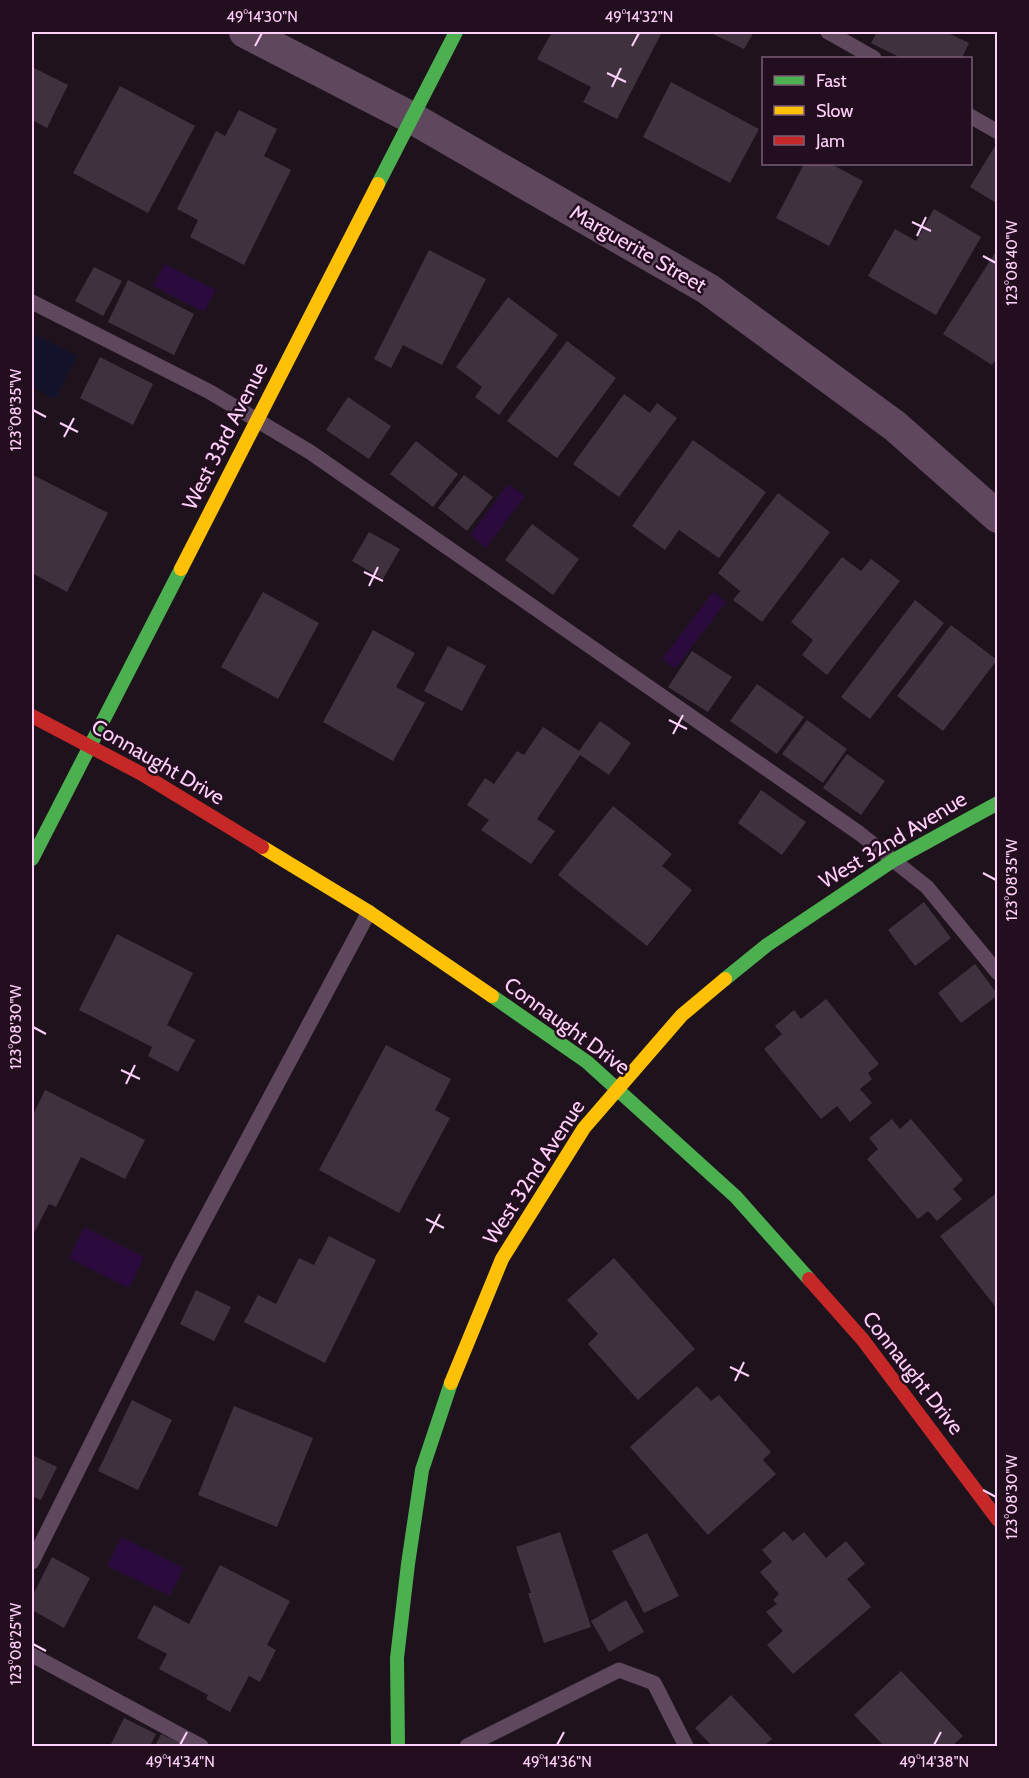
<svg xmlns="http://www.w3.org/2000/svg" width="1029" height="1778" font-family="Cabin,sans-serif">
	<rect width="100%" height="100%" fill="#1e131c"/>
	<polygon fill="#13122b" points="32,333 77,356 55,399 32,387"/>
	<g fill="#2b0b3d">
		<polygon points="165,264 216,290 204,312 153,286"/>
		<polygon points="508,484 525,496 486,548 470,535"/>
		<polygon points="713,592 726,602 675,669 662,659"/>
		<polygon points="84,1227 144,1257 129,1288 69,1258"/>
		<polygon points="121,1537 184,1568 170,1596 107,1566"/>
	</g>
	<g fill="#40313e">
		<polygon points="552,32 662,32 617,119 583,102 591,87 537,59"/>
		<polygon points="709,32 754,32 744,49"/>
		<polygon points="877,32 946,32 969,43 962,58 901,58 871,43"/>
		<polygon points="32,67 68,85 47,128 32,120"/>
		<polygon points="671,82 759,129 730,183 643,137"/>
		<polygon points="120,86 195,126 148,213 73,173"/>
		<polygon points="239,110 277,129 264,156 291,170 244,265 190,237 198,220 177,209 216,131 225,136"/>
		<polygon points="995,146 998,147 998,204 970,187"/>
		<polygon points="804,164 831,164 863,181 829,246 776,218"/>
		<polygon points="934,209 981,237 936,315 868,276 895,229 916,241"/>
		<polygon points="429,250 486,279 442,365 403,345 391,368 374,359"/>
		<polygon points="995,253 998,254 998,357 992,365 943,334"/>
		<polygon points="94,267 122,281 103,316 75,301"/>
		<polygon points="128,280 194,314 174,355 108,322"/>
		<polygon points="508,297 558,335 499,415 475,397 482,387 456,367"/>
		<polygon points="567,341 616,378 557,458 507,421"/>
		<polygon points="100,357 153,384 133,425 80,398"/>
		<polygon points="624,394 650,413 657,403 677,418 619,497 573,464"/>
		<polygon points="348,397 391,426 369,459 326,430"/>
		<polygon points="693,440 766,492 719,558 679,530 665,550 632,526"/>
		<polygon points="416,441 458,474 433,507 390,474"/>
		<polygon points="33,475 108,513 67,592 32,573"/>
		<polygon points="464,475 493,497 467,531 438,508"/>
		<polygon points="778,493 830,532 762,622 733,600 740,591 718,573"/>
		<polygon points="532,524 579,559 553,595 505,560"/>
		<polygon points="369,532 400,549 383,579 352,561"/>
		<polygon points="842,557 861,571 871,559 900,581 827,675 802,655 813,640 791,622"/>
		<polygon points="263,592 319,623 278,699 221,667"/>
		<polygon points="915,600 944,623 870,719 841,697"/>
		<polygon points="951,625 997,660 943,731 897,696"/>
		<polygon points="373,630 415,653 396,687 425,703 393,761 323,722"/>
		<polygon points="448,646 486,666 462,711 424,691"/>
		<polygon points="692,651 732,677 708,712 668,687"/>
		<polygon points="757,684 804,717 777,754 730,721"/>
		<polygon points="807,720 847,749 823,783 782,754"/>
		<polygon points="600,721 631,743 609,775 580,755 537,819 555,831 531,864 481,830 489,820 467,805 485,778 494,784 517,751 524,755 543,727 579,751"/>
		<polygon points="847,754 885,781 861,815 823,788"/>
		<polygon points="761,790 806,822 782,855 738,823"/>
		<polygon points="613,806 672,854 662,866 692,890 647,946 558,875"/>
		<polygon points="924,902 951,938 915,966 888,930"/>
		<polygon points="117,934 193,973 167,1025 195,1040 178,1072 148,1056 152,1047 79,1010"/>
		<polygon points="975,964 998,995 961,1023 938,993"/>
		<polygon points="826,999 879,1064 868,1073 872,1079 860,1089 872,1103 850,1122 837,1106 821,1119 764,1049 782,1034 775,1026 794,1010 801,1019"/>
		<polygon points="386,1045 451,1079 435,1110 450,1118 399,1213 319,1170"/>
		<polygon points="45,1090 145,1140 125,1179 81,1157 56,1207 49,1204 35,1231 32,1230 32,1117"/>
		<polygon points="892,1119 900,1129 911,1119 963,1180 953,1189 962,1199 937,1221 928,1211 918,1219 867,1159 878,1149 869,1138"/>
		<polygon points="998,1192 998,1310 940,1236"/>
		<polygon points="329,1236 376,1260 325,1363 244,1322 258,1295 276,1304 299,1258 314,1265"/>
		<polygon points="614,1258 695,1349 638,1400 588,1344 598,1334 567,1300"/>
		<polygon points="196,1290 231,1307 214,1341 180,1324"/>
		<polygon points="697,1386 711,1401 719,1395 771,1452 763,1460 776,1474 708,1535 630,1447"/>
		<polygon points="132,1400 172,1420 138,1490 98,1471"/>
		<polygon points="234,1406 313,1438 277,1527 198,1495"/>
		<polygon points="32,1455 57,1467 41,1500 32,1496"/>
		<polygon points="784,1531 793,1541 804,1532 826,1558 846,1541 865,1564 847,1579 871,1607 793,1674 767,1645 783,1631 766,1612 777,1604 773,1600 779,1594 760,1572 772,1562 762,1550"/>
		<polygon points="560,1532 591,1627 544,1643 528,1593 531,1593 516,1547"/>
		<polygon points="647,1533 679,1596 644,1613 612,1551"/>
		<polygon points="52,1557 90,1578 64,1628 32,1610 32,1597"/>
		<polygon points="220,1565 290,1601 267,1645 276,1650 260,1682 249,1676 230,1712 206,1699 208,1695 159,1669 167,1654 137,1638 154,1605 189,1624"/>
		<polygon points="626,1600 644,1632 609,1652 591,1621"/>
		<polygon points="901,1671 963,1736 952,1746 884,1746 854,1715"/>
		<polygon points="731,1695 772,1739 764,1746 712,1746 695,1728"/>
		<polygon points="124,1718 156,1734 150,1746 110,1746"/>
		<polygon points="161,1734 178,1742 179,1739 194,1746 155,1746"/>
	</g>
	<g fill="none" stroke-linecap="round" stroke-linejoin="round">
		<g stroke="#5f485d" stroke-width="15">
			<polyline points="828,32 874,58"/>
			<polyline points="970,116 998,132"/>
			<polyline points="32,302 210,392 310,452 859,833 927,887 998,973"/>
			<polyline points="32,1562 180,1266 369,912"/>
			<polyline points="32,1655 201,1746"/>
			<polyline points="467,1746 619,1670 654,1683 686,1746"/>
		</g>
		<polyline stroke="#5f485d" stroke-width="32" points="245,32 412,118 708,289 895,426 998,517"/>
		<g stroke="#4caf50" stroke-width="14">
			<polyline points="378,184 456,32"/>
			<polyline points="32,859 181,569"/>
			<polyline points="725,979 767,945 894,860 998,803"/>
			<polyline points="492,996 587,1062 736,1197 809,1279"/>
			<polyline points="398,1746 397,1658 408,1564 422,1470 451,1383"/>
		</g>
		<g stroke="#ffc107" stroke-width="14">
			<polyline points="181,569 378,184"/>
			<polyline points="262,847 369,912 492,996"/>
			<polyline points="451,1383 502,1259 584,1128 682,1015 725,979"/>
		</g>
		<g stroke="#c62828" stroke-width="14">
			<polyline points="32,716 142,774 262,847"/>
			<polyline points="809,1279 863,1340 998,1520"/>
		</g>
	</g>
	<path fill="none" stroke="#ffd0fa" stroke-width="2" d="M255,46L262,33M632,46L639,33M607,73L626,82M612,87L621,68M912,222L931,231M917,236L926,217M983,256L996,263M33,410L46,417M60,423L78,432M64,437L74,418M364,572L383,581M369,586L378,567M669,720L687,729M673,734L683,715M983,873L996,880M33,1027L46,1034M121,1070L140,1079M126,1084L135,1065M426,1219L444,1228M430,1233L440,1214M730,1367L749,1376M735,1381L744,1362M983,1490L996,1497M33,1644L46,1651M180,1745L187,1732M557,1745L564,1732M934,1745L941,1732"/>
	<g text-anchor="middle" stroke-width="5" stroke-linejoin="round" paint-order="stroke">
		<g font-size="21" fill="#ffd0fa" stroke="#230e1f">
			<text transform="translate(638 249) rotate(30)" y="7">Marguerite Street</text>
			<text transform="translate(225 436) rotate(-63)" y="7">West 33rd Avenue</text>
			<text transform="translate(158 762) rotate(30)" y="7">Connaught Drive</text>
			<text transform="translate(893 840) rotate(-31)" y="7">West 32nd Avenue</text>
			<text transform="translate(567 1026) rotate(36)" y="7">Connaught Drive</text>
			<text transform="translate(534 1172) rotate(-57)" y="7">West 32nd Avenue</text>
			<text transform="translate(913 1373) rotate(52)" y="7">Connaught Drive</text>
		</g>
	</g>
	<rect width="1029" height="1778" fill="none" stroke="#230e1f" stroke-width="66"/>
	<rect x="762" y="57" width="210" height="108" fill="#230e1f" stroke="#7b5c77" stroke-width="1.5"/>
	<rect x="774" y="76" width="30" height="9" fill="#4caf50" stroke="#7b5c77" stroke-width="1.5"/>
	<text x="816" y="87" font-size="18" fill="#ffd0fa">Fast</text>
	<rect x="774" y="106" width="30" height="9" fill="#ffc107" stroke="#7b5c77" stroke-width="1.5"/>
	<text x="816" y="117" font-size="18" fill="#ffd0fa">Slow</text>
	<rect x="774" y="136" width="30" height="9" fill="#c62828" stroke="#7b5c77" stroke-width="1.5"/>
	<text x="816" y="147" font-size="18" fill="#ffd0fa">Jam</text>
	<rect x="33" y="33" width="963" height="1712" fill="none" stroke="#ffd0fa" stroke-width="2"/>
	<g font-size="15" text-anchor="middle" fill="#ffd0fa">
		<text x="262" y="22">49°14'30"N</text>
		<text x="639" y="22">49°14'32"N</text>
		<text transform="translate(1012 263) rotate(-90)" y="5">123°08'40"W</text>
		<text transform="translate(16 410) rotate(-90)" y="5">123°08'35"W</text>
		<text transform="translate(1012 880) rotate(-90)" y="5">123°08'35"W</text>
		<text transform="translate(16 1027) rotate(-90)" y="5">123°08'30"W</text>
		<text transform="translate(1012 1497) rotate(-90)" y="5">123°08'30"W</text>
		<text transform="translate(16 1644) rotate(-90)" y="5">123°08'25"W</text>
		<text x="180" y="1767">49°14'34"N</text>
		<text x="557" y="1767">49°14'36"N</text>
		<text x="934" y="1767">49°14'38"N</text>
	</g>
</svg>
